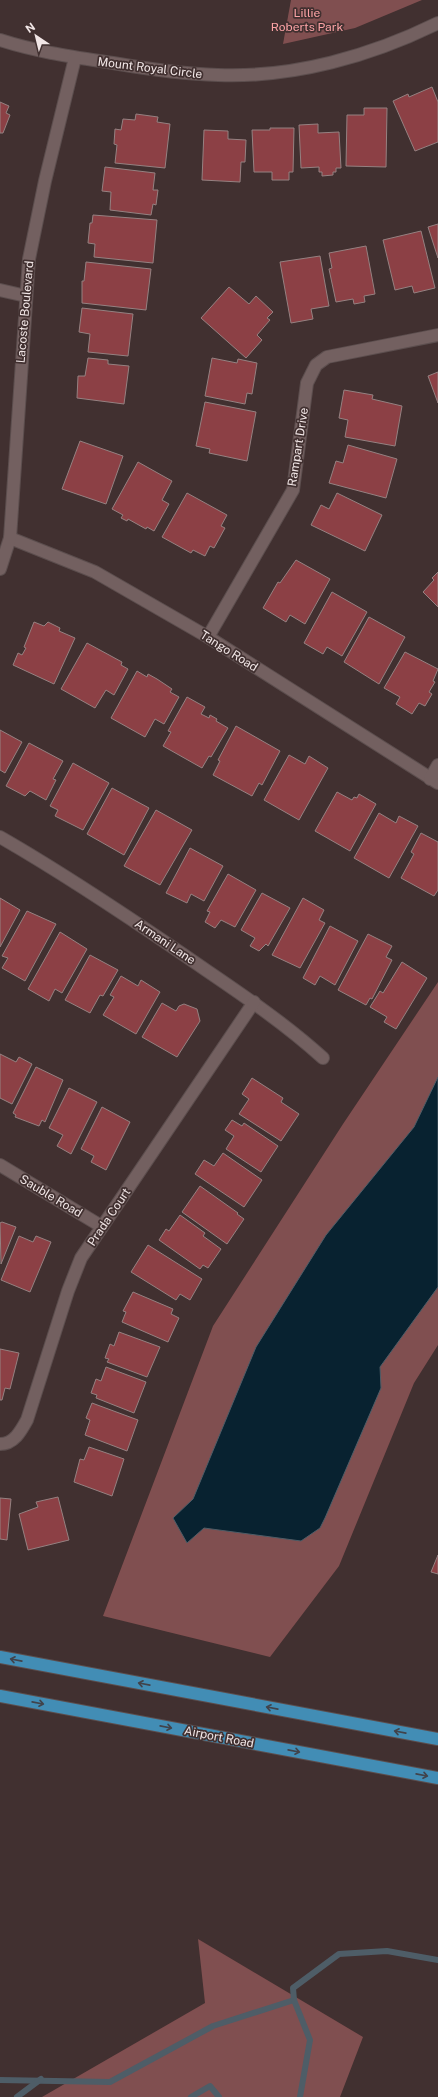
<svg xmlns="http://www.w3.org/2000/svg" width="438" height="2097" font-family="'Public Sans',sans-serif">
	<rect width="100%" height="100%" fill="#413030"/>
	<g fill="#804f50">
		<polygon points="291,0 422,0 355,28 283,44"/>
		<polygon points="438,982 438,1345 414,1383 339,1566 270,1657 103,1616 213,1326 343,1124"/>
		<polygon points="198,1939 363,2037 340,2097 42,2097 205,2003"/>
	</g>
	<polygon fill="#082230" stroke="#4e5d67" points="438,1077 438,1287 380,1367 381,1388 325,1518 320,1528 301,1541 204,1528 187,1543 173,1518 193,1499 256,1347 326,1235 414,1127"/>
	<g fill="none" stroke-linecap="round" stroke-linejoin="round">
		<g stroke="#4e5d67" stroke-width="6">
			<polyline points="0,2080 110,2082 213,2026 294,2000"/>
			<polyline points="17,2097 41,2079"/>
			<polyline points="191,2097 210,2086 219,2097"/>
			<polyline points="300,2097 310,2040 294,2000 293,1988 339,1954 387,1951 438,1960"/>
		</g>
	</g>
	<g fill="#8c4045" stroke="#958181">
		<polygon points="432,87 438,102 438,142 415,151 393,101 408,94 409,97"/>
		<polygon points="0,102 9,106 6,113 10,115 3,133 0,133"/>
		<polygon points="364,108 387,108 386,167 346,166 347,115 364,115"/>
		<polygon points="136,114 158,117 157,122 170,124 165,168 115,163 117,145 114,144 115,129 121,130 123,119 135,120"/>
		<polygon points="318,124 318,133 339,132 341,168 336,168 336,172 333,172 333,175 322,176 322,172 319,172 319,167 301,168 299,125"/>
		<polygon points="270,128 294,128 293,172 289,172 289,180 272,180 272,172 254,172 252,130 270,130"/>
		<polygon points="204,130 228,131 228,139 246,140 245,162 241,162 240,182 202,180"/>
		<polygon points="105,167 155,173 153,190 158,190 156,205 153,204 151,215 110,210 111,192 102,191"/>
		<polygon points="93,215 157,220 153,263 94,257 95,244 88,243 90,223 92,223"/>
		<polygon points="438,224 438,258 428,227"/>
		<polygon points="421,231 435,288 414,293 412,286 395,290 383,240"/>
		<polygon points="366,246 375,294 364,296 365,302 354,304 353,299 336,302 329,269 332,268 329,253"/>
		<polygon points="320,256 329,306 311,309 313,319 291,323 280,262"/>
		<polygon points="86,262 151,269 146,310 82,303 82,281 84,281"/>
		<polygon points="229,287 249,304 256,296 273,312 267,318 270,320 257,335 262,340 246,358 201,318"/>
		<polygon points="82,308 133,314 128,356 88,352 90,334 79,332"/>
		<polygon points="88,358 108,360 108,364 129,366 124,404 77,398 78,376 85,376"/>
		<polygon points="212,358 237,363 238,359 257,363 252,394 247,393 245,404 205,396"/>
		<polygon points="438,372 438,403 428,376"/>
		<polygon points="344,390 373,395 372,399 402,406 395,446 345,437 348,420 339,418"/>
		<polygon points="205,402 256,412 247,461 209,453 210,449 196,446"/>
		<polygon points="80,441 123,456 106,504 62,489"/>
		<polygon points="348,445 397,459 386,498 329,483 336,461 343,463"/>
		<polygon points="138,462 172,481 162,500 169,504 154,531 147,527 146,529 128,519 127,521 121,518 123,515 112,509"/>
		<polygon points="187,493 227,515 221,526 225,528 214,548 210,546 205,556 193,550 191,553 162,537"/>
		<polygon points="337,493 382,515 365,551 311,525 321,505 329,509"/>
		<polygon points="296,560 330,579 305,624 290,615 286,622 263,608 278,582 280,583"/>
		<polygon points="438,572 438,607 423,592 434,580 432,578"/>
		<polygon points="332,592 367,612 342,656 327,647 323,654 304,643"/>
		<polygon points="369,617 405,637 379,684 344,662"/>
		<polygon points="34,622 44,626 48,622 60,628 59,631 75,638 54,684 13,665 18,653 22,655 26,648 24,647"/>
		<polygon points="87,643 122,662 121,665 128,669 114,695 106,690 95,708 61,689"/>
		<polygon points="405,652 438,669 433,681 435,682 429,692 432,694 425,706 419,703 412,714 396,704 400,697 384,688"/>
		<polygon points="137,671 147,677 148,674 157,679 172,689 170,692 179,697 164,724 155,719 145,737 111,718"/>
		<polygon points="187,697 205,707 201,714 209,718 210,715 217,719 216,721 228,728 211,757 209,756 202,768 163,746 171,732 168,731"/>
		<polygon points="236,726 280,751 262,785 259,783 252,796 213,775 220,761 218,760"/>
		<polygon points="0,730 22,742 5,773 0,770"/>
		<polygon points="29,743 63,761 53,779 56,780 46,800 30,791 25,796 6,786"/>
		<polygon points="289,755 305,764 309,756 328,768 299,820 264,800"/>
		<polygon points="73,763 109,783 83,830 55,816 58,810 50,806"/>
		<polygon points="112,788 149,808 124,855 87,834"/>
		<polygon points="337,792 352,800 354,797 357,798 359,794 376,804 350,851 315,831"/>
		<polygon points="156,810 192,830 160,885 124,866"/>
		<polygon points="379,813 396,823 399,816 418,826 389,878 354,858"/>
		<polygon points="421,833 438,842 438,890 434,896 401,878 414,854 411,852"/>
		<polygon points="190,848 223,866 204,901 191,894 187,903 166,893"/>
		<polygon points="228,874 256,890 235,927 221,920 215,928 205,922 210,912 207,911"/>
		<polygon points="262,893 290,908 268,946 266,944 259,951 250,946 255,938 241,930"/>
		<polygon points="0,898 20,910 0,947"/>
		<polygon points="303,898 324,910 319,920 325,923 300,968 272,955"/>
		<polygon points="27,911 56,924 25,981 2,968 8,958 2,956"/>
		<polygon points="330,926 358,941 335,985 320,976 315,985 303,978"/>
		<polygon points="60,932 87,949 62,993 55,989 49,1001 28,989"/>
		<polygon points="368,934 392,946 386,957 392,960 372,999 370,998 366,1005 338,990"/>
		<polygon points="90,955 118,970 103,996 100,995 90,1013 65,1000"/>
		<polygon points="402,962 427,978 396,1029 384,1022 387,1017 370,1007 380,991 383,993"/>
		<polygon points="121,976 138,986 141,980 160,992 136,1034 103,1015 114,997 110,995"/>
		<polygon points="162,1003 176,1011 179,1006 184,1004 197,1009 200,1021 177,1057 142,1037"/>
		<polygon points="0,1054 16,1062 19,1057 32,1064 12,1104 0,1098"/>
		<polygon points="36,1067 63,1080 45,1122 42,1120 39,1126 15,1117 16,1115 13,1113"/>
		<polygon points="252,1078 283,1098 281,1102 299,1114 281,1141 239,1114 249,1099 242,1094"/>
		<polygon points="69,1088 97,1102 71,1154 57,1146 63,1135 49,1128"/>
		<polygon points="102,1107 130,1122 106,1170 91,1162 94,1156 81,1149"/>
		<polygon points="232,1120 242,1126 244,1123 278,1146 261,1172 226,1149 234,1136 225,1130"/>
		<polygon points="223,1153 262,1180 244,1207 195,1174 204,1160 214,1166"/>
		<polygon points="200,1186 238,1213 237,1214 244,1219 227,1244 182,1212"/>
		<polygon points="180,1215 205,1233 203,1236 221,1249 208,1268 203,1265 200,1269 159,1240 166,1229 169,1231"/>
		<polygon points="2,1222 16,1227 1,1264 0,1223"/>
		<polygon points="19,1236 33,1242 36,1236 51,1242 30,1292 1,1280"/>
		<polygon points="148,1245 202,1279 190,1300 180,1294 176,1300 131,1272"/>
		<polygon points="133,1292 173,1309 171,1314 179,1318 168,1342 122,1322 126,1312 123,1311"/>
		<polygon points="119,1332 160,1347 147,1377 107,1362 109,1359 105,1358 110,1344 114,1346"/>
		<polygon points="0,1349 19,1353 10,1389 5,1388 2,1400 0,1400"/>
		<polygon points="106,1367 146,1382 134,1413 96,1398 97,1395 91,1393 96,1379 101,1381"/>
		<polygon points="92,1403 138,1420 127,1451 85,1435 90,1420 86,1418"/>
		<polygon points="89,1447 124,1459 112,1496 74,1482 80,1459 84,1460"/>
		<polygon points="58,1497 69,1540 28,1550 19,1514 38,1507 36,1502"/>
		<polygon points="0,1498 11,1499 7,1540 0,1539"/>
		<polygon points="438,1555 438,1574 431,1572"/>
	</g>
	<g fill="none" stroke-linecap="round" stroke-linejoin="round">
		<g stroke="#5c4e4e" stroke-width="14">
			<g id="minor">
				<path d="M0,40C37,52 74,57 113,63C148,69 183,74 218,75C294,78 371,56 438,23"/>
				<polyline points="0,290 26,296"/>
				<polyline points="10,538 95,572 208,637 438,783"/>
				<polyline points="0,569 10,538 29,259 45,181 75,58"/>
				<polyline points="208,637 293,490 307,383 316,365 327,357 438,335"/>
				<polyline points="430,779 438,765"/>
				<path d="M0,837C63,873 124,914 184,955C232,988 280,1019 323,1058"/>
				<polyline points="0,1165 101,1226"/>
				<path d="M0,1444C14,1444 21,1431 27,1420L68,1291L81,1258L254,1002"/>
			</g>
		</g>
		<g stroke="#5c4e4e" stroke-width="14">
			<g id="major">
				<polyline points="0,1657 438,1739"/>
				<polyline points="0,1696 438,1778"/>
			</g>
		</g>
		<use href="#minor" stroke="#736060" stroke-width="12"/>
		<use href="#major" stroke="#428db5" stroke-width="12"/>
	</g>
	<defs><path id="oneway-shaft" d="M-6 0H5M1.5-3L5.5 0L1.5 3" fill="none" stroke-width="1.6" stroke-linecap="round" stroke-linejoin="round"/></defs>
	<g stroke="#41434b">
		<use href="#oneway-shaft" transform="translate(16 1660) rotate(-169)"/>
		<use href="#oneway-shaft" transform="translate(144 1684) rotate(-169)"/>
		<use href="#oneway-shaft" transform="translate(38 1703) rotate(11)"/>
		<use href="#oneway-shaft" transform="translate(272 1708) rotate(-169)"/>
		<use href="#oneway-shaft" transform="translate(166 1727) rotate(11)"/>
		<use href="#oneway-shaft" transform="translate(400 1732) rotate(-169)"/>
		<use href="#oneway-shaft" transform="translate(294 1751) rotate(11)"/>
		<use href="#oneway-shaft" transform="translate(422 1775) rotate(11)"/>
	</g>
	<g text-anchor="middle" stroke-width="3.5" stroke-linejoin="round" paint-order="stroke">
		<g font-size="12" fill="#fda3a6" stroke="#413030">
			<text x="307" y="17">Lillie<tspan x="307" dy="14">Roberts Park</tspan></text>
		</g>
		<g font-size="12" fill="#f1e6e6" stroke="#413030">
			<text transform="translate(150 68) rotate(7)" y="4">Mount Royal Circle</text>
			<text transform="translate(25 312) rotate(-85)" y="4">Lacoste Boulevard</text>
			<text transform="translate(298 447) rotate(-81)" y="4">Rampart Drive</text>
			<text transform="translate(229 651) rotate(32)" y="4">Tango Road</text>
			<text transform="translate(165 942) rotate(34)" y="4">Armani Lane</text>
			<text transform="translate(51 1196) rotate(31)" y="4">Sauble Road</text>
			<text transform="translate(109 1217) rotate(-56)" y="4">Prada Court</text>
			<text transform="translate(219 1737) rotate(11)" y="4">Airport Road</text>
		</g>
	</g>
	<g transform="translate(36 36) rotate(325)" stroke="#413030" stroke-width="3" paint-order="stroke">
	<path d="M0-3L7 15L0 10L-7 15Z" fill="#f1e6e6"/>
	<text y="-6" font-size="11" font-weight="bold" text-anchor="middle" fill="#f1e6e6">N</text>
	</g>
</svg>
